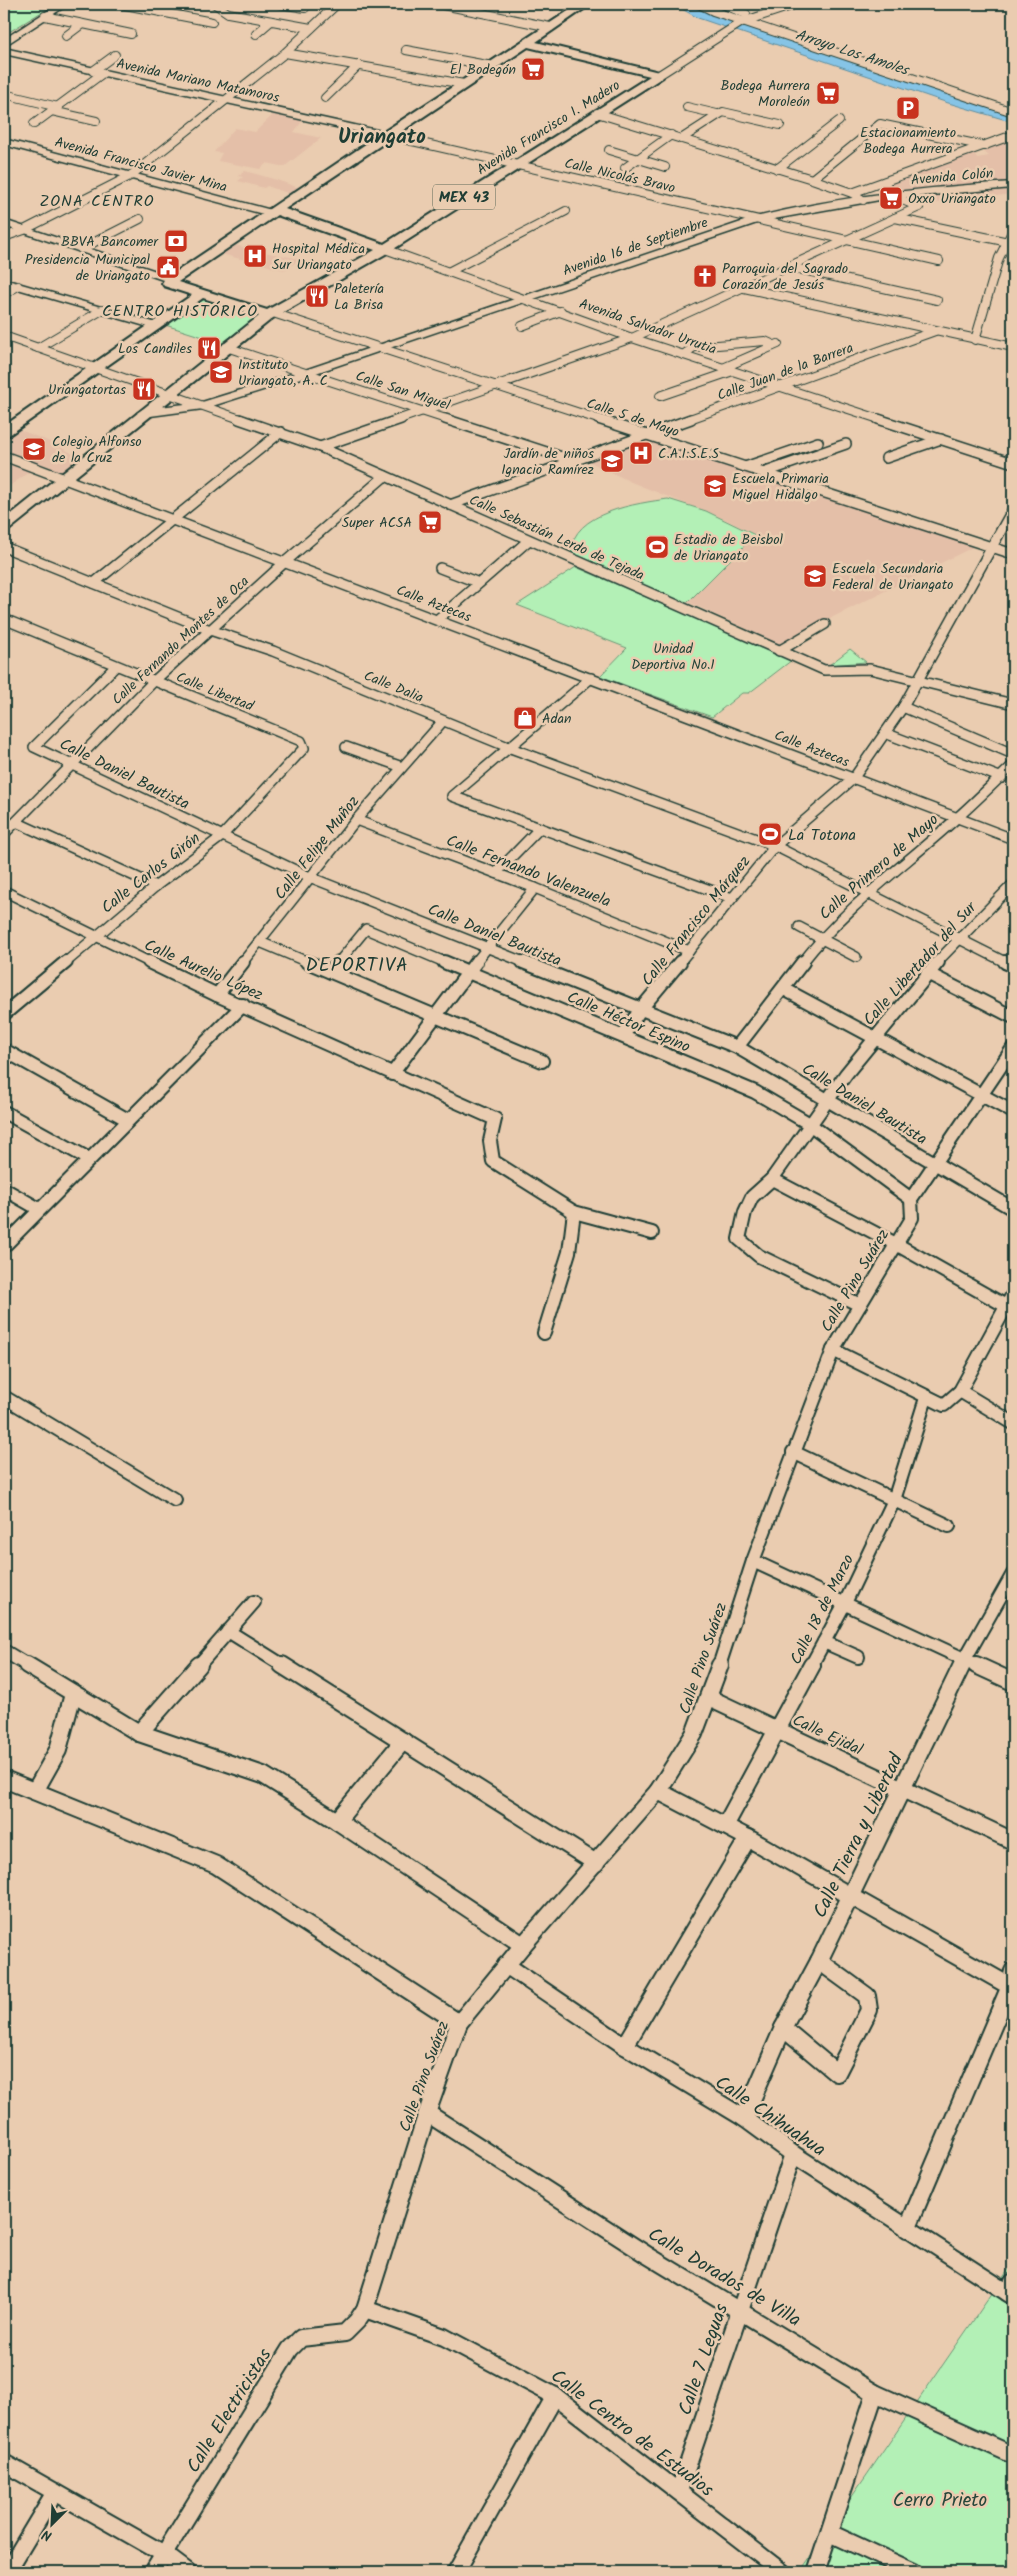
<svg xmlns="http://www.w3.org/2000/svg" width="1017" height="2576" font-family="Kalam,sans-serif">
	<rect width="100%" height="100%" fill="#eaccb0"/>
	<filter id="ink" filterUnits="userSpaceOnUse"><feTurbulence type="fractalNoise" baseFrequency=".02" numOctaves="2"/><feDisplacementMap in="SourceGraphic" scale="10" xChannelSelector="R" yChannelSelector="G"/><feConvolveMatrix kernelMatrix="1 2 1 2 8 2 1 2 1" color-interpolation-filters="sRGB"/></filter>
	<g filter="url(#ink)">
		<g fill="#e4bfa8">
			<polygon points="276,112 304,119 294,132 321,138 284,167 267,163 260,169 218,161 222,153 214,152 235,128 255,132"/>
			<polygon points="1007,141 1013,144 1013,194 935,203 893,196 885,182 974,152 977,158 989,156 982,150"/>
			<polygon points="245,171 277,180 302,189 293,195 267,186 264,188 238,181 243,177 238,176"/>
			<polygon points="230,244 269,253 301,259 284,270 217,253"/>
			<polygon points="15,428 58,445 81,459 63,474 4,452 4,436"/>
			<polygon points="643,439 975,546 779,644 688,602 755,535 727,520 631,482 584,459"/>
			<polygon points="4,460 32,470 4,490"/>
		</g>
		<g fill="#b3f0b6" stroke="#699675">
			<polygon points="4,4 55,4 4,35"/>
			<polygon points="200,297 260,315 222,343 162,324"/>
			<path d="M668,499L706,511L755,535L688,602L673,599L571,552C572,512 638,503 668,499Z"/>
			<polygon points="576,567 792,660 749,693 742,693 712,717 600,676 627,648 517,605"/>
			<polygon points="850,649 866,662 829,665"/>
			<polygon points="1013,2263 1013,2572 800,2572"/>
		</g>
		<polygon fill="#86c4e6" stroke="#5d8e9f" points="673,4 698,4 1013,112 1013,122 945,102 698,18"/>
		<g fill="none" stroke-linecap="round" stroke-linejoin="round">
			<g stroke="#1f3d34" stroke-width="10">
				<g id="street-far3">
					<polyline points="120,4 212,22"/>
					<polyline points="215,4 228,13 311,28"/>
					<polyline points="280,4 305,8"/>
					<polyline points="438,4 550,27"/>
					<polyline points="699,4 713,11 1013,112"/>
					<polyline points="723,4 746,14"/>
					<polyline points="45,16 131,34"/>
					<polyline points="256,34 271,21"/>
					<polyline points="66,36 82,24"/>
					<polyline points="406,50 492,66"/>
					<polyline points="285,53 464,84"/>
					<polyline points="93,71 115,55"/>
					<polyline points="659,75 742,22 797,4"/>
					<polyline points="4,94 58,107"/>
					<polyline points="325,98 359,65"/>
					<polyline points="687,107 717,114"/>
					<polyline points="52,111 96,121"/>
					<polyline points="597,113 812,179 852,193 863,200"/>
					<polyline points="34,124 103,73"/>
					<polyline points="386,135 939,261"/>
					<polyline points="681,139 723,112 780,125"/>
					<polyline points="609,150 665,167"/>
					<polyline points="625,168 671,135"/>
					<polyline points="777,169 839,121"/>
					<polyline points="812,179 880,124 985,146"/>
					<polyline points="884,182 893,196 919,207"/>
					<polyline points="852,193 1013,135"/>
					<polyline points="895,218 1013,243"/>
					<polyline points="4,237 24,230 130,176 285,53 337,4"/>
					<polyline points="81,249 140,219"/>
					<polyline points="385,249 632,338 882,420"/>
					<polyline points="790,267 937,300"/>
					<polyline points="450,271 566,211"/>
					<polyline points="744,288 1013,347"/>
					<polyline points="4,294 18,286"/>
					<polyline points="273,313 601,420"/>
					<polyline points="522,326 561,311"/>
					<polyline points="4,336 243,420"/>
					<polyline points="975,340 999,258 1013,230"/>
					<polyline points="226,347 449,420"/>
					<polyline points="38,348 102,310"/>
					<polyline points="683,355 694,347 765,341 774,345"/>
					<polyline points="723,368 778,344"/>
					<polyline points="660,396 733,371"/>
					<polyline points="397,420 632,338 919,207"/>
					<polyline points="687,420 935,331"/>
				</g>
			</g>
			<g stroke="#1f3d34" stroke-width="12">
				<g id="street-far2">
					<polyline points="239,419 320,447 824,670 870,669 1013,704"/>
					<polyline points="445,419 571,460"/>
					<polyline points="598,419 1013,554"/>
					<polyline points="878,419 1013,463"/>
					<polyline points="320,447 401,419"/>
					<polyline points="4,456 1013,839"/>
					<polyline points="886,458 941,439"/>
					<polyline points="745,467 818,442"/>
					<polyline points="763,473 846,444"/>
					<polyline points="450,505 691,419"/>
					<polyline points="4,547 210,630 273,651 508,747 775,846 1007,963"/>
					<polyline points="440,568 479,583"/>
					<polyline points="94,583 281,432"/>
					<polyline points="4,619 301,741 304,748 221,837 156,886 65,963"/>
					<polyline points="438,619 529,540"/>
					<polyline points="779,651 825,624"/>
					<polyline points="116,666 34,747 312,878 526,963"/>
					<polyline points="591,678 452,796 732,898"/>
					<polyline points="903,707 1013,754"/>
					<polyline points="885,733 1002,778"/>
					<polyline points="346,747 402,767"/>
					<polyline points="356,820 535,888 689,951"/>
					<polyline points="16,822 156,886"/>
					<polyline points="4,834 153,682 285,562 385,476"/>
					<polyline points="496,873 540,828"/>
					<polyline points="4,891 151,963"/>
					<polyline points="799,927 856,957"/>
					<polyline points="260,942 310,963"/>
					<polyline points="242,963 356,820 443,721"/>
					<polyline points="338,963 366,929 447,963"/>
					<polyline points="475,963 535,888"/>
					<polyline points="679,963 775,846 853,779 903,707 1013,509"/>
					<path d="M802,963C848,904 903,867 958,817C976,801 995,782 1013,765"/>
					<polyline points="936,963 1013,884"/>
				</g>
			</g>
			<g stroke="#1f3d34" stroke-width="16">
				<g id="street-far1">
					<polyline points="149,962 217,995 495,1119 490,1141 493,1161 574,1212 569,1252 544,1333"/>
					<polyline points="307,962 542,1061"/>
					<polyline points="444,962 755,1092 808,1123 911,1199"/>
					<polyline points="523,962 737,1047 1013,1209"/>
					<polyline points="1005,962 1013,966"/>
					<polyline points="331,972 339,962"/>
					<polyline points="927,973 1013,1017"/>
					<polyline points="784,989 1013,1112"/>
					<polyline points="217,995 243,962"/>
					<polyline points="4,1014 66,962"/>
					<polyline points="623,1036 640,1010 680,962"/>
					<polyline points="737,1047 803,962"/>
					<polyline points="4,1050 128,1120"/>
					<polyline points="392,1074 476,962"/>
					<polyline points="4,1112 89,1159"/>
					<polyline points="772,1179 896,1244 1013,1310"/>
					<polyline points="4,1189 39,1209"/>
					<polyline points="574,1212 652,1233"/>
					<polyline points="4,1246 243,1005"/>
					<polyline points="860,1305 759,1256 739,1239 745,1212 752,1197 772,1179 846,1074 938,962"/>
					<polyline points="833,1350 944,1405 960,1391 1013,1294"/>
					<polyline points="960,1391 1013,1423"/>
					<polyline points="4,1397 175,1500"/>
					<polyline points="793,1452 949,1526"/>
					<polyline points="753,1561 979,1666"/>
					<polyline points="228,1631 284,1666"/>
					<polyline points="824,1642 858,1657"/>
					<polyline points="4,1651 29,1666"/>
					<polyline points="198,1666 254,1602"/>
					<polyline points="719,1666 753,1561 833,1350 912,1218 911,1199 1013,1048"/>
					<polyline points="811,1666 845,1603 894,1500 926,1398"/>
					<polyline points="961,1666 1013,1574"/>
				</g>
			</g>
			<g stroke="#1f3d34" stroke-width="20">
				<g id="street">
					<polyline points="27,1665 139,1733 263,1775 337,1821 523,1945"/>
					<polyline points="282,1665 596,1863"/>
					<polyline points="976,1665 1013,1682"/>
					<polyline points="709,1698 1013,1841"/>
					<polyline points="139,1733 199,1665"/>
					<polyline points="4,1779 216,1865 459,2023"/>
					<polyline points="35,1791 58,1750 73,1694"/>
					<polyline points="658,1791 748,1838 1013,1988"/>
					<polyline points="337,1821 403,1741"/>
					<polyline points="725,1826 812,1665"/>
					<polyline points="506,1965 625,2046 744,2118 793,2154 1013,2296"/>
					<polyline points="783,2028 837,2073 869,2010 867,1996 819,1961"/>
					<polyline points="625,2046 748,1838"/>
					<polyline points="427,2113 647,2255 875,2393 1013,2455"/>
					<polyline points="744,2118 783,2028 819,1961 962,1665"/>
					<polyline points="907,2229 1010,1986 1013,1971"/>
					<polyline points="1008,2293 1013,2282"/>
					<polyline points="365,2309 444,2337 555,2396 782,2572"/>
					<polyline points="4,2463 164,2554 188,2572"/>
					<polyline points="679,2491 793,2154"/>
					<polyline points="830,2533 914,2572"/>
					<polyline points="7,2572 55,2492"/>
					<polyline points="153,2572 290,2349 301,2338 345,2333 357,2321 365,2309 427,2113 459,2023 523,1945 658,1791 694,1734 720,1665"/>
					<polyline points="456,2572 555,2396"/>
					<polyline points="816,2572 875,2393"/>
				</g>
			</g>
			<g stroke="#1f3d34" stroke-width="3">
				<g id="secondary">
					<polygon points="58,4 69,4 4,46 4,39"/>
					<polygon points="4,48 386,132 391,135 386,138 4,54"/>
					<polygon points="4,139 275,211 276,213 267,215 4,145"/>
					<path d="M1013,182V188L885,199L763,221L310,375L203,409L143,417L137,413L143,409L202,402L302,371L756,217C840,196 927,187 1013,182Z"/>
					<polygon points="4,220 177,278 178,280 177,282 169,282 4,226"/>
					<polygon points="4,279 160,324 162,326 156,329 152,328 4,285"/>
				</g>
			</g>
			<g stroke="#1f3d34" stroke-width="4">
				<path id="primary" d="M579,4H591L536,42L663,73V77L389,252L273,318L9,530L4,531V520L259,316L203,298L9,435L4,436V426L192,295L164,286L162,283L164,280L382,133ZM528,47L650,76L384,244L285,209ZM277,215L375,250L267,310L178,282Z"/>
			</g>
			<use href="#street-far3" stroke="#eaccb0" stroke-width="8"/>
			<use href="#street-far2" stroke="#eaccb0" stroke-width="9"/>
			<use href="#street-far1" stroke="#eaccb0" stroke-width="12"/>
			<use href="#street" stroke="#eaccb0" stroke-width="16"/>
			<use href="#secondary" fill="#eaccb0" fill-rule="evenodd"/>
			<use href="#primary" fill="#eaccb0" fill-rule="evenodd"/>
		</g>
	</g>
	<defs>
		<g id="supermarket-square" transform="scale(1.25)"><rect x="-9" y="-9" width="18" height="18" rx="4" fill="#c8321e" stroke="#eaccb0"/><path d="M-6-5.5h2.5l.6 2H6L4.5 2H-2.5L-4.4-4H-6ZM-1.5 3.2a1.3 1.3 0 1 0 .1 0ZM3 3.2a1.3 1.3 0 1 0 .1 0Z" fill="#fff"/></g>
		<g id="parking-square" transform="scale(1.25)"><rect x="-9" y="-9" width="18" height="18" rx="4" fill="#c8321e" stroke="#eaccb0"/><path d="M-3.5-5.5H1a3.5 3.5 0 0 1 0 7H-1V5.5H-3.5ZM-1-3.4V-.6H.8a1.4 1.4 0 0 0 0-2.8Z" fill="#fff"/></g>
		<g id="bank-square" transform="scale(1.25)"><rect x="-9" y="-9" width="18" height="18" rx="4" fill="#c8321e" stroke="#eaccb0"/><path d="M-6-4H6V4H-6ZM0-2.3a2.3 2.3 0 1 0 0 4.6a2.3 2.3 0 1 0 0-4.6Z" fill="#fff"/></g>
		<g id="hospital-square" transform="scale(1.25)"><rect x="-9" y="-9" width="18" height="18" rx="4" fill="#c8321e" stroke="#eaccb0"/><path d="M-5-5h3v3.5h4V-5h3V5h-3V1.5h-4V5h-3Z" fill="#fff"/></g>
		<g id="civic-square" transform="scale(1.25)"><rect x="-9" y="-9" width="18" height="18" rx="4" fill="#c8321e" stroke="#eaccb0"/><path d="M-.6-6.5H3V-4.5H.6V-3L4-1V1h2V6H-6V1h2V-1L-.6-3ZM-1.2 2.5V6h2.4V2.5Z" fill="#fff"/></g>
		<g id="church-square" transform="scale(1.25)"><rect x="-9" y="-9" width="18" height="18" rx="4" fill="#c8321e" stroke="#eaccb0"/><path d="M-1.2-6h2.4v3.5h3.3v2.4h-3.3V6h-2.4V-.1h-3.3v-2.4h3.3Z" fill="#fff"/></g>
		<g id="restaurant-square" transform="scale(1.25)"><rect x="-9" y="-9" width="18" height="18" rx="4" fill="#c8321e" stroke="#eaccb0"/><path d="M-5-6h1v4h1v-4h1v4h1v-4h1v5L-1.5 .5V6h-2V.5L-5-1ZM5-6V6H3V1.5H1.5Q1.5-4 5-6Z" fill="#fff"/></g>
		<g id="university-square" transform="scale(1.25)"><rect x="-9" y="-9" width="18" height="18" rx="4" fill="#c8321e" stroke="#eaccb0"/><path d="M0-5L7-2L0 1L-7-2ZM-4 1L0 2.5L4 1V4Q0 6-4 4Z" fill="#fff"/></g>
		<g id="school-square" transform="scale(1.25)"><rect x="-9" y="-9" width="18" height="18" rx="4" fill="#c8321e" stroke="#eaccb0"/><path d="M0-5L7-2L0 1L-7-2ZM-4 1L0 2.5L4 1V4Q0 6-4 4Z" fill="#fff"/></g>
		<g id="stadium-square" transform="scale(1.25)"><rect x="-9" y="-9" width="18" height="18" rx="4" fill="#c8321e" stroke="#eaccb0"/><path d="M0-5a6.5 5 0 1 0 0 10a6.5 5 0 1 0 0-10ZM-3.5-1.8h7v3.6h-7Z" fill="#fff"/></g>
		<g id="shop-square" transform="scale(1.25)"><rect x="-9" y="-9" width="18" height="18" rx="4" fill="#c8321e" stroke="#eaccb0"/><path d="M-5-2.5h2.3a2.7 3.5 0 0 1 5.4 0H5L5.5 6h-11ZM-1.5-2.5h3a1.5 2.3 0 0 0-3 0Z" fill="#fff"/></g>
	</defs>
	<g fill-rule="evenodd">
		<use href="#supermarket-square" x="533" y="69"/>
		<use href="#supermarket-square" x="828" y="93"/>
		<use href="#parking-square" x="908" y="108"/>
		<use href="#supermarket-square" x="891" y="198"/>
		<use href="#bank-square" x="176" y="241"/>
		<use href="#hospital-square" x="255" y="256"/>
		<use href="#civic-square" x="168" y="267"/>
		<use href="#church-square" x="705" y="276"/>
		<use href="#restaurant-square" x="317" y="296"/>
		<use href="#restaurant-square" x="209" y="348"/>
		<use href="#university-square" x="221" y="372"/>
		<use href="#restaurant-square" x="144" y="389"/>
		<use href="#school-square" x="34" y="449"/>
		<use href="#hospital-square" x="641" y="453"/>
		<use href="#school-square" x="612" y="461"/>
		<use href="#school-square" x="715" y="486"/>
		<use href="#supermarket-square" x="430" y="522"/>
		<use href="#stadium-square" x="657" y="547"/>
		<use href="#school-square" x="815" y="576"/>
		<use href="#shop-square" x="525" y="718"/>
		<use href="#stadium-square" x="770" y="834"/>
	</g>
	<g text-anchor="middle" stroke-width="5" stroke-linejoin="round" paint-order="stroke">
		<g font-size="14" fill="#1f3d34" stroke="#eaccb0" text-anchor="start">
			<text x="516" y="74" text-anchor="end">El Bodegón</text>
			<text x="810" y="90" text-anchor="end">Bodega Aurrera<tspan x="810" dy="16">Moroleón</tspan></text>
			<text x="908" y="137" text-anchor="middle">Estacionamiento<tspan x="908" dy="16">Bodega Aurrera</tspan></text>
			<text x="908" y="203">Oxxo Uriangato</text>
			<text x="158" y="246" text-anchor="end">BBVA Bancomer</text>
			<text x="272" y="253">Hospital Médica<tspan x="272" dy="16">Sur Uriangato</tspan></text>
			<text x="150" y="264" text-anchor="end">Presidencia Municipal<tspan x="150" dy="16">de Uriangato</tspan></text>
			<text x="722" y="273">Parroquia del Sagrado<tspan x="722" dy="16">Corazón de Jesús</tspan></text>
			<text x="334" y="293">Paletería<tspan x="334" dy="16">La Brisa</tspan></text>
			<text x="192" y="353" text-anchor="end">Los Candiles</text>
			<text x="238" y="369">Instituto<tspan x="238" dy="16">Uriangato, A. C</tspan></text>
			<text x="126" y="394" text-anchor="end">Uriangatortas</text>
			<text x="52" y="446">Colegio Alfonso<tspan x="52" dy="16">de la Cruz</tspan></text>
			<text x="594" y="458" text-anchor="end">Jardín de niños<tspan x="594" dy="16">Ignacio Ramírez</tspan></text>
			<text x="658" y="458">C.A.I.S.E.S</text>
			<text x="732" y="483">Escuela Primaria<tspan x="732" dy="16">Miguel Hidalgo</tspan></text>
			<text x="412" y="527" text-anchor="end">Super ACSA</text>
			<text x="674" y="544">Estadio de Beisbol<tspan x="674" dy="16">de Uriangato</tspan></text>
			<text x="832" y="573">Escuela Secundaria<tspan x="832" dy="16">Federal de Uriangato</tspan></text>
			<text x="542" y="723">Adan</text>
		</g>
		<g font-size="14" fill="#1f3d34" stroke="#eaccb0">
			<text transform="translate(198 80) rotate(12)" y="5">Avenida Mariano Matamoros</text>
			<text transform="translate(548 127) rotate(-32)" y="5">Avenida Francisco I. Madero</text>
			<text transform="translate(141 164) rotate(15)" y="5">Avenida Francisco Javier Mina</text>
			<text transform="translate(620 175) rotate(13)" y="5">Calle Nicolás Bravo</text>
			<text transform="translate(952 176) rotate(-5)" y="5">Avenida Colón</text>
			<text transform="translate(635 246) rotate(-19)" y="5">Avenida 16 de Septiembre</text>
			<text transform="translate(648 326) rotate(19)" y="5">Avenida Salvador Urrutia</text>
			<text transform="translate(785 371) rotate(-20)" y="5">Calle Juan de la Barrera</text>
			<text transform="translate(403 390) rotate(18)" y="5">Calle San Miguel</text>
			<text transform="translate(633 417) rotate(18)" y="5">Calle 5 de Mayo</text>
			<text transform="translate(557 537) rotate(24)" y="5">Calle Sebastián Lerdo de Tejada</text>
			<text transform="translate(434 603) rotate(21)" y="5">Calle Aztecas</text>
			<text transform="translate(180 640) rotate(-43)" y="5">Calle Fernando Montes de Oca</text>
			<text transform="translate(394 686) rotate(22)" y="5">Calle Dalia</text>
			<text transform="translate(215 691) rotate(22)" y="5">Calle Libertad</text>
			<text transform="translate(812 748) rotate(21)" y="5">Calle Aztecas</text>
		</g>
		<g font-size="14" fill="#26463a" stroke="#eaccb0">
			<text x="673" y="653">Unidad<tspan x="673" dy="16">Deportiva No.1</tspan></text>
		</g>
		<g font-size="15" font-style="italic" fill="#24443d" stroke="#eaccb0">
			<text transform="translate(852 52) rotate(18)" y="5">Arroyo Los Amoles</text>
		</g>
		<rect fill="#eaccb0" stroke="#5c6859" stroke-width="1" x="433" y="184.5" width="62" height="25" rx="4"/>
		<g font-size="15" font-weight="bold" fill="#1f3d34">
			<text x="464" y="202">MEX 43</text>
		</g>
		<g font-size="16" letter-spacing="1" fill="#1f3d34" stroke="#eaccb0">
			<text x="97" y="206">ZONA CENTRO</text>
			<text x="180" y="316">CENTRO HISTÓRICO</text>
		</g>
		<g font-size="16" fill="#1f3d34" stroke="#eaccb0">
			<text transform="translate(125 773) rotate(26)" y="6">Calle Daniel Bautista</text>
			<text transform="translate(316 847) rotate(-52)" y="6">Calle Felipe Muñoz</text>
			<text transform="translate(878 866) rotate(-41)" y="6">Calle Primero de Mayo</text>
			<text transform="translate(529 870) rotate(21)" y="6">Calle Fernando Valenzuela</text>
			<text transform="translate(150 872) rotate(-38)" y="6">Calle Carlos Girón</text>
			<text transform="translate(695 920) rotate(-51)" y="6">Calle Francisco Márquez</text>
			<text transform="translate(495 934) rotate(22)" y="6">Calle Daniel Bautista</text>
			<text transform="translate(919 963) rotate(-48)" y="6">Calle Libertador del Sur</text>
			<text transform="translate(204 969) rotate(24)" y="6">Calle Aurelio López</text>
			<text transform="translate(629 1021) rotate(23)" y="6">Calle Héctor Espino</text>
			<text transform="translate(865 1103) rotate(31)" y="6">Calle Daniel Bautista</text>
			<text transform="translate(854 1280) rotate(-59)" y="6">Calle Pino Suárez</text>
			<text transform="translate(821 1609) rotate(-63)" y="6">Calle 18 de Marzo</text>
			<text transform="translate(702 1658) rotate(-71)" y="6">Calle Pino Suárez</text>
			<text transform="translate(828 1734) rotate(25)" y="6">Calle Ejidal</text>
			<text transform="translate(423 2076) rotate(-70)" y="6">Calle Pino Suárez</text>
		</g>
		<g font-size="16" fill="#1f3d34" stroke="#eaccb0" text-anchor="start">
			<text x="788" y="840">La Totona</text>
		</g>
		<g font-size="19" letter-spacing="1" fill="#1f3d34" stroke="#eaccb0">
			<text x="357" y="971">DEPORTIVA</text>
		</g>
		<g font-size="19" fill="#1f3d34" stroke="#eaccb0">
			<text transform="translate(857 1835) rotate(-64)" y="7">Calle Tierra y Libertad</text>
			<text transform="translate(771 2115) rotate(34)" y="7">Calle Chihuahua</text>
			<text transform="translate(725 2276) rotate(31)" y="7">Calle Dorados de Villa</text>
			<text transform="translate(702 2359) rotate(-71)" y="7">Calle 7 Leguas</text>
			<text transform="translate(228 2410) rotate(-58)" y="7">Calle Electricistas</text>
			<text transform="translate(633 2432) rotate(37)" y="7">Calle Centro de Estudios</text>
		</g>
		<g font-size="19" fill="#26463a" stroke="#eaccb0">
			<text x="940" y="2506">Cerro Prieto</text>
		</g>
		<g font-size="21" font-weight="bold" fill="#1f3d34" stroke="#eaccb0">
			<text x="382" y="143">Uriangato</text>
		</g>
	</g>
	<rect width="1017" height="2576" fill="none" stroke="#eaccb0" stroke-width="20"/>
	<rect x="10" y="10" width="997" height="2556" fill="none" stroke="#1f3d34" stroke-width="2" filter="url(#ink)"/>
	<g transform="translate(52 2524) rotate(204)" stroke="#eaccb0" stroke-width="4" paint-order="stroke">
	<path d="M0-4L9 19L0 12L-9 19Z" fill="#1f3d34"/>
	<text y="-8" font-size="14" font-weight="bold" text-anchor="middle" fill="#1f3d34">N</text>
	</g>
</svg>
